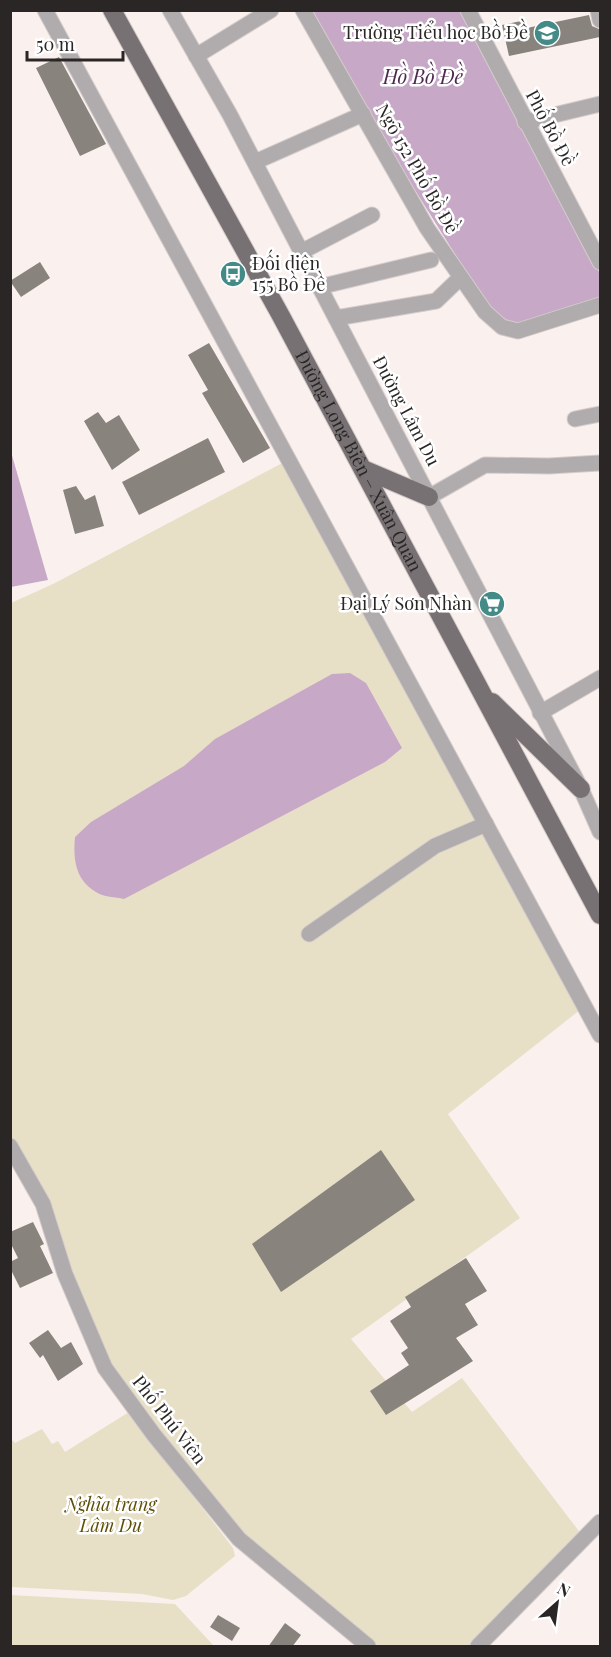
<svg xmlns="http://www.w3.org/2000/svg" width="611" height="1657" font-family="'Playfair Display',serif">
	<rect width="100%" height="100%" fill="#faf1ef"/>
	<g fill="#e7e0c7">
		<polygon points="288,460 585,1006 448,1114 520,1218 351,1339 412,1412 462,1378 585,1539 478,1646 368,1646 248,1546 105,1368 43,1204 11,1138 11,603 53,584"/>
		<polygon points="129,1412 233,1548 235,1556 186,1596 173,1600 142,1594 11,1587 10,1438 15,1443 42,1429 52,1444 58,1441 65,1452"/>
		<polygon points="11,1595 175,1604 214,1646 11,1646"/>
	</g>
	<g fill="#c7a9c7">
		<polygon points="313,11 463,11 583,236 600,274 600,305 529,329 495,318 381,136"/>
		<polygon points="11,452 48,580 11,587 10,452"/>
		<path d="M350,673L366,683L402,748L385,762L124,899C116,897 103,897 96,892C75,880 73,858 75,837L91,822L184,766L215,739L332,674Z"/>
	</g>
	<g fill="#89837e">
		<polygon points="589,15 592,26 599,29 600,37 509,56 502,25 521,21 522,29"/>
		<polygon points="59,57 106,144 80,156 36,68"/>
		<polygon points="40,262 50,278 21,297 10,281"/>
		<polygon points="209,343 270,448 243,463 202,393 208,390 188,355"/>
		<polygon points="98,412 106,423 119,415 140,450 112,470 84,421"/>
		<polygon points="208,438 225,472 139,515 122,482"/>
		<polygon points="76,486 85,500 95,495 104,526 75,534 63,490"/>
		<polygon points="381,1150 415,1200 281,1292 252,1244"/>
		<polygon points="33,1222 44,1244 40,1246 53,1273 20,1288 10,1268 10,1262 18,1258 10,1242 10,1232"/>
		<polygon points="466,1258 487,1291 465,1304 478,1325 456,1338 473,1361 386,1415 370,1391 409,1365 401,1353 408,1348 390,1321 411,1307 405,1297"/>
		<polygon points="48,1330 61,1348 71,1342 83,1364 58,1381 43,1355 40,1358 29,1343"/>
		<polygon points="218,1615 240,1628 232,1641 210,1627"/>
		<polygon points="285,1623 301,1635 292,1647 268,1647"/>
	</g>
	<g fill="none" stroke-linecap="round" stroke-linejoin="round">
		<g stroke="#d4cccb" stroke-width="17">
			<g id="street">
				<polyline points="45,10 600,1035"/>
				<polyline points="170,10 230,115 581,789 600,832"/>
				<polyline points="303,10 427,228 485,312 502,327 518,331 600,305"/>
				<polyline points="468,10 600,262"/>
				<polyline points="598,10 600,20"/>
				<polyline points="196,56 271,10"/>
				<polyline points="525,122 600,104"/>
				<polyline points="255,162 363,114"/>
				<polyline points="301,252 372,215"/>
				<polyline points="319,287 431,260"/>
				<polyline points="336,318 436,301 460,278"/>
				<polyline points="575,419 600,414"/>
				<polyline points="429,497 485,465 549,466 600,463"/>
				<polyline points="540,713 600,678"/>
				<polyline points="309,934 435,846 486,824"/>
				<polyline points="10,1146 43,1204 65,1274 105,1368 154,1435 239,1539 368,1646"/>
				<polyline points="478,1646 600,1522"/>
			</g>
		</g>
		<g stroke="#d4cccb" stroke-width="20">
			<g id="primary">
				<path id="s1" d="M112,10L281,316L600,915"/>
				<polyline points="363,469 429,497"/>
				<polyline points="492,702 581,789"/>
			</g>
		</g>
		<use href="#street" stroke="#b0acad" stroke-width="15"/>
		<use href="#primary" stroke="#787173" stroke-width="18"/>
	</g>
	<defs>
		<g id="school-disc" transform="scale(1.35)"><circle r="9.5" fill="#448b87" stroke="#fff"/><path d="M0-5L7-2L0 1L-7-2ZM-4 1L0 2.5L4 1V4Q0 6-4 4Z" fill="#fff"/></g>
		<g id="bus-disc" transform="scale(1.35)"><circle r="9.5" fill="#448b87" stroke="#fff"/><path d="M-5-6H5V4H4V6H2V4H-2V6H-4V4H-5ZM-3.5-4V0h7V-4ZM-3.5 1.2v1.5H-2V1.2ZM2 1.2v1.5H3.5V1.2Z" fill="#fff"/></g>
		<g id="supermarket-disc" transform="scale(1.35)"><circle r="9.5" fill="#448b87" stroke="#fff"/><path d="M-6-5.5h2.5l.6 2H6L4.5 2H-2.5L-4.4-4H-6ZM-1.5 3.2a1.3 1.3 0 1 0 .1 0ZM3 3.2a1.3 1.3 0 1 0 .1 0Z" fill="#fff"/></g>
	</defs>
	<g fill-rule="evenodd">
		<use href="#school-disc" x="547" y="33"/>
		<use href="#bus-disc" x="233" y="274"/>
		<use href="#supermarket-disc" x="492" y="604"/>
	</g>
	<g text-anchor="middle" stroke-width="5" stroke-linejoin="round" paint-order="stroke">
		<g font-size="18" fill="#292625" stroke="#fff" text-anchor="end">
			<text x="528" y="39">Trường Tiểu học Bồ Đề</text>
			<text x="252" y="270" text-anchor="start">Đối diện<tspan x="252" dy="21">155 Bồ Đề</tspan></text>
			<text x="472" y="610">Đại Lý Sơn Nhàn</text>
		</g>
		<g font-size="18" fill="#292625" stroke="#fff">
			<text transform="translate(550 128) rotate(62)" y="6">Phố Bồ Đề</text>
			<text transform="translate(417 169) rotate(60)" y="6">Ngõ 152 Phố Bồ Đề</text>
			<text transform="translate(406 411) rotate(62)" y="6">Đường Lâm Du</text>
			<text dy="6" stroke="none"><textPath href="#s1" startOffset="514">Đường Long Biên – Xuân Quan</textPath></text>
			<text transform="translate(169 1420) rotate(52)" y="6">Phố Phú Viên</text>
		</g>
		<g font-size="18" font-style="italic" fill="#5d4d07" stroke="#fff">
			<text x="111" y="1511">Nghĩa trang<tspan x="111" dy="21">Lâm Du</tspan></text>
		</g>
		<g font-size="20" font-style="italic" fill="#4e274f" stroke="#fff">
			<text x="423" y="84">Hồ Bồ Đề</text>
		</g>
	</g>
	<rect width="611" height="1657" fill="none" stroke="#292625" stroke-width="24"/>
	<g transform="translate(557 1603) rotate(28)" stroke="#ffffff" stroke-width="4.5" paint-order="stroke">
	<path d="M0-4.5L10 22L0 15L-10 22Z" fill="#292625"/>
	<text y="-9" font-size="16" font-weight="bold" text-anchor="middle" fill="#292625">N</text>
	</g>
	<path d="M27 51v9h96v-9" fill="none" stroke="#292625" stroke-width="3"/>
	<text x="36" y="51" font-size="18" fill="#292625" stroke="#ffffff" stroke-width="4.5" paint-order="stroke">50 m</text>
</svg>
